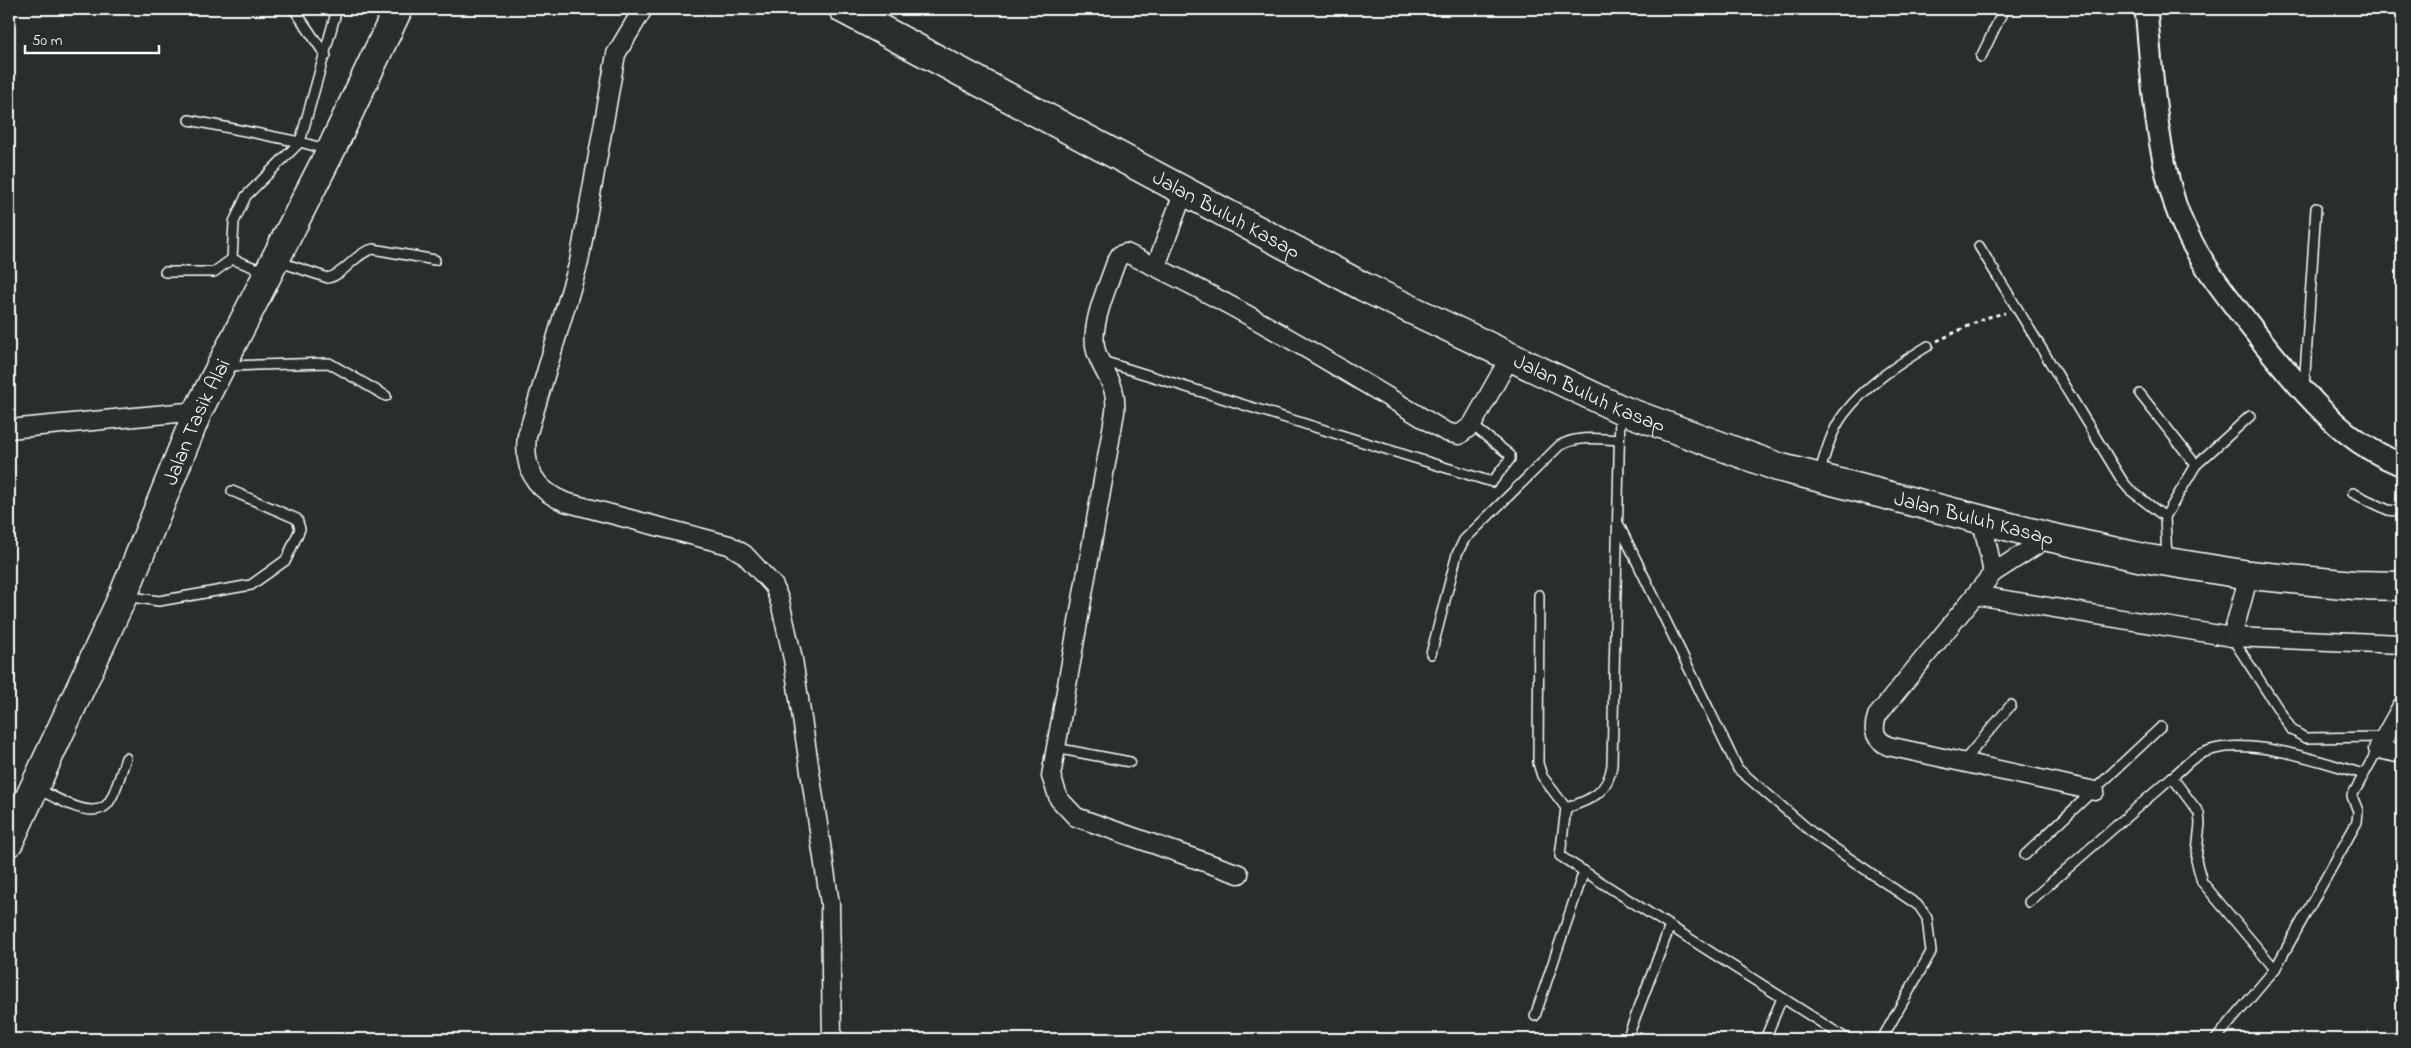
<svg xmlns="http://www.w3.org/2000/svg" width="2411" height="1048" font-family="'Indie Flower',sans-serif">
	<rect width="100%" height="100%" fill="#2a2d2e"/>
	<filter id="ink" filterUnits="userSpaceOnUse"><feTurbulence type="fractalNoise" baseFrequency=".02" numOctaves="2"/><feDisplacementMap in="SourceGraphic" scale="10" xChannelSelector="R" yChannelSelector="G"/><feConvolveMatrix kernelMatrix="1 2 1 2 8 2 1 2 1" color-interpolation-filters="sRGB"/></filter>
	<g filter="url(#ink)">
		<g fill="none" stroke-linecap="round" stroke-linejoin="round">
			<g stroke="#fff" stroke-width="12">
				<g id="service">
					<polyline points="294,9 326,56"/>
					<polyline points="1981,57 2004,9"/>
					<polyline points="189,120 300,142"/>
					<polyline points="329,150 300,142 337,9"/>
					<polyline points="1979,246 2123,482 2130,490 2165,517 2167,559"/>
					<polyline points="232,259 234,222 246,196 300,142"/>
					<path d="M277,261L328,278C345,274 355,253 373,249L435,260"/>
					<polyline points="165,272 214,272 232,259 266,272"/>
					<polyline points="1099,360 1492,482 1510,459 1510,455 1472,425"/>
					<polyline points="226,366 329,363 386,396"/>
					<polyline points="2304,388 2316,208"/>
					<polyline points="2140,394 2196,465 2165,517"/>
					<path d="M1620,413L1612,765C1608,793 1591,800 1566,808L1560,856L1847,1039"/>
					<polyline points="2196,465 2250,416"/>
					<path d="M1819,475C1825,455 1831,431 1844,414C1866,385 1897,365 1928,346"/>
					<polyline points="2353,493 2388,510 2402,512"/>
					<polyline points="1618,523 1738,769 1815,835 1919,906 1927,918 1931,952 1882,1039"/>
					<polyline points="1539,595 1538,763 1542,776 1566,808"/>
					<polyline points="125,596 159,601 251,585 286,560 300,529 297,519 232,491"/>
					<polyline points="2232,638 2292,730 2305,738 2385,737"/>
					<path d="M1431,654L1457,554L1464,540L1559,446C1578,435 1599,439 1619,440"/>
					<polyline points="1055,748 1130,762"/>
					<polyline points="1963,762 2011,705"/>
					<path d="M2172,777C2180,771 2187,763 2195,757C2237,730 2320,762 2364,774"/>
					<path d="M38,789C55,797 95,823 109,802C117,790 121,772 126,758"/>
					<polyline points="2025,855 2161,727"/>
					<polyline points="2029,902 2172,777 2199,813 2200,824 2196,860 2202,882 2275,969"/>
					<polyline points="1535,1016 1584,871"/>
					<polyline points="1627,1039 1670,926"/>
					<polyline points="1765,1039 1782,998"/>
					<polyline points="2216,1039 2275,969 2357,822 2358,811 2352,796 2378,749"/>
				</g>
			</g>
			<g stroke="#fff" stroke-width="21">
				<g id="minor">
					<path d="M643,9L616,54L579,262L527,436C523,468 535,490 565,502L729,545L744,554L774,586L780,602L793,659L830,904L832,1039"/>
					<polyline points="1156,266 1184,191"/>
					<polyline points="9,429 198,411"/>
					<polyline points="1982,520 1993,573"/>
					<path d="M2049,537L1993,573L1877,716C1872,731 1875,739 1888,746L2095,791"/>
					<polyline points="1975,595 2232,637 2402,644"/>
					<polyline points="2232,637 2249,575"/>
					<polyline points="2402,706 2378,749 2402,754"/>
					<path d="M1239,874L1076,817L1059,799L1051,776L1115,412C1118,383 1103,375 1096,351C1089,326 1108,286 1116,262L1120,255L1126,253C1237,304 1341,369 1446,432L1459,435L1472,425L1510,357"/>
				</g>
			</g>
			<g stroke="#fff" stroke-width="25">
				<path id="tertiary" d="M2146,9C2152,73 2155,141 2175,204C2191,254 2230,300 2262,341C2288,373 2314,406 2347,433C2363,446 2383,457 2402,465"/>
			</g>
			<g stroke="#fff" stroke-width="31">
				<g id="primary">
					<path id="s1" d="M9,842L123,596L198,411L331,150L398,9"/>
				</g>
			</g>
			<g stroke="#fff" stroke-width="31">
				<g id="trunk">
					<path id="s2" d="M843,9L1364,287L1620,409L1778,467L2049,537L2143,558L2249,575L2354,585L2402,586"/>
				</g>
			</g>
			<polyline stroke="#fff" stroke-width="3" stroke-dasharray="4 4" stroke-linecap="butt" points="1937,341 1985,318 2005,313"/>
			<use href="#service" stroke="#2a2d2e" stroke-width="9"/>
			<use href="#minor" stroke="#2a2d2e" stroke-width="18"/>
			<use href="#tertiary" stroke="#2a2d2e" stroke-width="21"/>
			<use href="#primary" stroke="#2a2d2e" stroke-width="28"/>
			<use href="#trunk" stroke="#2a2d2e" stroke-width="28"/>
		</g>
	</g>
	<g text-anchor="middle" stroke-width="4" stroke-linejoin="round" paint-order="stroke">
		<g font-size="21" fill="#fff" stroke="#2a2d2e">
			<text dy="7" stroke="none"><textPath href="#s2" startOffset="435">Jalan Buluh Kasap</textPath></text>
			<text dy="7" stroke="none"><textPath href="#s2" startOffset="840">Jalan Buluh Kasap</textPath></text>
			<text dy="7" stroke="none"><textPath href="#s1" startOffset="460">Jalan Tasik Alai</textPath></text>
			<text dy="7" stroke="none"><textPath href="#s2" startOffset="1245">Jalan Buluh Kasap</textPath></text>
		</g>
	</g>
	<rect width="2411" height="1048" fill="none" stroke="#2a2d2e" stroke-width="30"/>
	<rect x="15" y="15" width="2381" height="1018" fill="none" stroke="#fff" stroke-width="2" filter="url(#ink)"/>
	<path d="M25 45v8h134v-8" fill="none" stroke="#ffffff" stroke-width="2.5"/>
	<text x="32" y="45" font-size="15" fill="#ffffff" stroke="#2a2d2e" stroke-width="4" paint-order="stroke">50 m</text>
</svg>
